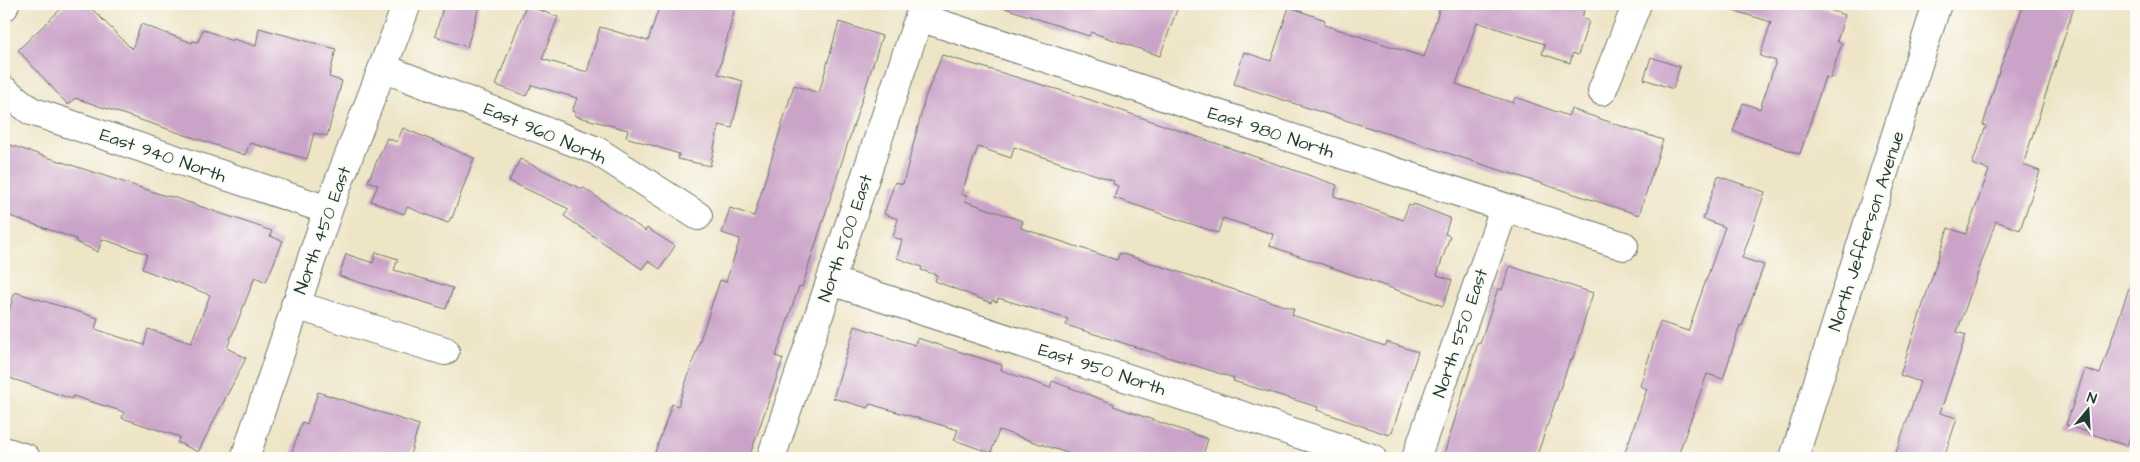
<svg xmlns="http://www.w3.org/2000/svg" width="2140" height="462" font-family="'Architects Daughter',sans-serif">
	<rect width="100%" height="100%" fill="#fdfcf7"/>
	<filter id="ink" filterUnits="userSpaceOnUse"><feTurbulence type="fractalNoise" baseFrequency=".02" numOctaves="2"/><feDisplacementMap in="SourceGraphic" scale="10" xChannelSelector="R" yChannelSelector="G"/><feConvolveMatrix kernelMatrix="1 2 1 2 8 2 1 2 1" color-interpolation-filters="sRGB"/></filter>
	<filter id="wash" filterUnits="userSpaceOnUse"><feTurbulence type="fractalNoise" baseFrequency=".0096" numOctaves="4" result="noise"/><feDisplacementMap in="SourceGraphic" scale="20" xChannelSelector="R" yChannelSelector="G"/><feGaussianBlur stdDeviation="1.12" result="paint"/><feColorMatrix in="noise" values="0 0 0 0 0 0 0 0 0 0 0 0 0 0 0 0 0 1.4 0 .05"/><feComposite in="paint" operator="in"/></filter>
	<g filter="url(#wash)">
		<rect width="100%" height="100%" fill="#eee4c6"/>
		<g id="blocks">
			<g fill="#caa3c8">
				<polygon points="66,4 87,4 132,49 141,24 192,43 193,41 198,42 203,29 232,41 233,39 256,46 259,28 336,49 329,77 342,81 327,136 314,133 307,159 250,143 245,155 75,98 68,105 18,50"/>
				<polygon points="444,4 480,4 467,47 435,36"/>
				<polygon points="660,4 736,4 718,74 743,81 732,128 719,125 710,166 678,159 679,154 626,137 628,130 575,116 575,112 572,111 577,98 532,85 526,96 496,85 526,5 558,17 542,59 587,72 600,27 648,41"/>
				<polygon points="1006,4 1179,4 1160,56 1091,32 1089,36 1005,8"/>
				<polygon points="1439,4 1586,4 1582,18 1589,21 1578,55 1573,53 1570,63 1542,54 1545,44 1477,22 1456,84 1513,103 1515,97 1568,116 1571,109 1663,140 1639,215 1234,84 1244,52 1271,61 1289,7 1325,20 1324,25 1424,57 1439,11"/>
				<polygon points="1729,4 1811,4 1845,15 1837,41 1842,43 1830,79 1825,77 1800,154 1733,131 1743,103 1760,109 1776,61 1760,56 1771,22 1728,9"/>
				<polygon points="2024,4 2075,4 2023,165 2040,171 2020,230 1996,221 1957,332 1966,335 1940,413 1957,418 1944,458 1894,458 1920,382 1900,375 1948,228 1966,234 1989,170 1972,164 1986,126 1983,125 2000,68"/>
				<polygon points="839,22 882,36 802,287 799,286 776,356 783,359 749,458 653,458 672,404 678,406 720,280 726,282 740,239 722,233 730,208 754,216 794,85 819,93"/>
				<polygon points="942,55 1076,95 1337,185 1334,196 1403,220 1409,204 1413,206 1414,204 1450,218 1445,234 1450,236 1437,275 1452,280 1443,306 1270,246 1273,234 1223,218 1218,233 1114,198 1118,186 1113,184 1114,181 1014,147 1011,158 978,147 961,194 967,196 965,201 1023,221 1021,228 1117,260 1120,253 1294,309 1292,315 1385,346 1387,342 1418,352 1392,432 1389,435 1362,426 1317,410 1318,407 1233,381 1234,378 1066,325 1068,319 998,298 997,302 992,300 991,303 935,281 937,275 921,270 922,267 897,258 902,240 893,237 898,219 884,214 895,182 903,184 926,95"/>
				<polygon points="1651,57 1680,67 1673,89 1644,79"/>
				<polygon points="403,128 474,158 452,218 451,217 448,223 407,207 404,214 371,201 378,185 368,181 387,138 397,142"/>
				<polygon points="4,143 169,197 170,196 272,231 270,236 283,241 266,282 255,277 227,348 246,358 198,452 177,442 180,437 122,418 124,412 73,396 72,399 4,376 4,327 15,292 98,318 95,329 144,345 148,329 191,343 210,295 142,269 147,254 102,239 98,252 76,242 76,239 4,214"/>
				<polygon points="520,159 582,189 584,188 645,231 647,228 675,246 660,269 648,261 642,269 564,216 569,209 509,181"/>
				<polygon points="1718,176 1765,192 1742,258 1764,265 1742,326 1740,325 1723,379 1707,374 1677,458 1623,458 1647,389 1640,386 1660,322 1688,331 1725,227 1703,219"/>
				<polygon points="376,252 398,259 394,270 453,288 446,309 339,276 346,254 373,263"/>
				<polygon points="1510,266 1593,293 1572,361 1570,360 1536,458 1443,458 1478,343 1480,344 1498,288 1502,290"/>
				<polygon points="2132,279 2136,279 2136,419 2127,446 2066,425 2085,369 2100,374"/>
				<polygon points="855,326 915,345 917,338 1002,365 1001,370 1050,388 1052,381 1114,404 1113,406 1208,439 1202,458 1082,458 999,430 991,453 954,440 958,430 870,404 868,408 833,398"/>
				<polygon points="318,392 419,425 409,458 290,458 302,422 307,424"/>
			</g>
		</g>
	</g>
	<g filter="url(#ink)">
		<use href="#blocks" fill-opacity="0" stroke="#677767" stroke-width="1"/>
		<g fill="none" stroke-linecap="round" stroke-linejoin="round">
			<g stroke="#677767" stroke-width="30">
				<g id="street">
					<polyline points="4,7 5,4"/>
					<polyline points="383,68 597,151 698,216"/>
					<polyline points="4,90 31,111 328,210"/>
					<polyline points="1602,91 1637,4"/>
					<polyline points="831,281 1372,458"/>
					<polyline points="295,305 445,351"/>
					<polyline points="4,451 26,458"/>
					<polyline points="245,458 328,210 407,4"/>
					<polyline points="771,458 919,17 1624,246"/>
					<polyline points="1416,458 1504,209"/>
					<polyline points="1794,458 1937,4"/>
				</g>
			</g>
			<use href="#street" stroke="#fff" stroke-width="28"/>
		</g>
	</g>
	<g text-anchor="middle" stroke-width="5" stroke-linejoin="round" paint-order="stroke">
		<g font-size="18" fill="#1f3d34" stroke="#fdfcf7">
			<text transform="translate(1271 132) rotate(18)" y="6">East 980 North</text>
			<text transform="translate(545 133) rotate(23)" y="6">East 960 North</text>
			<text transform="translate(163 155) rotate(19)" y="6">East 940 North</text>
			<text transform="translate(322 230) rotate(-70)" y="6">North 450 East</text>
			<text transform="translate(1866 231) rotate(-72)" y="6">North Jefferson Avenue</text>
			<text transform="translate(845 238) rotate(-71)" y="6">North 500 East</text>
			<text transform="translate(1460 333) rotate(-71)" y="6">North 550 East</text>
			<text transform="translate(1102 369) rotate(18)" y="6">East 950 North</text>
		</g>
	</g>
	<rect width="2140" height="462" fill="none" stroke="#fdfcf7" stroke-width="20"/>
	<g transform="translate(2088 410) rotate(18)" stroke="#fdfcf7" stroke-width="4" paint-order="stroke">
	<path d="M0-4L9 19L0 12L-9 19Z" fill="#1f3d34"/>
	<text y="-8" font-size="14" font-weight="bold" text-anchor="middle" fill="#1f3d34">N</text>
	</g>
</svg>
